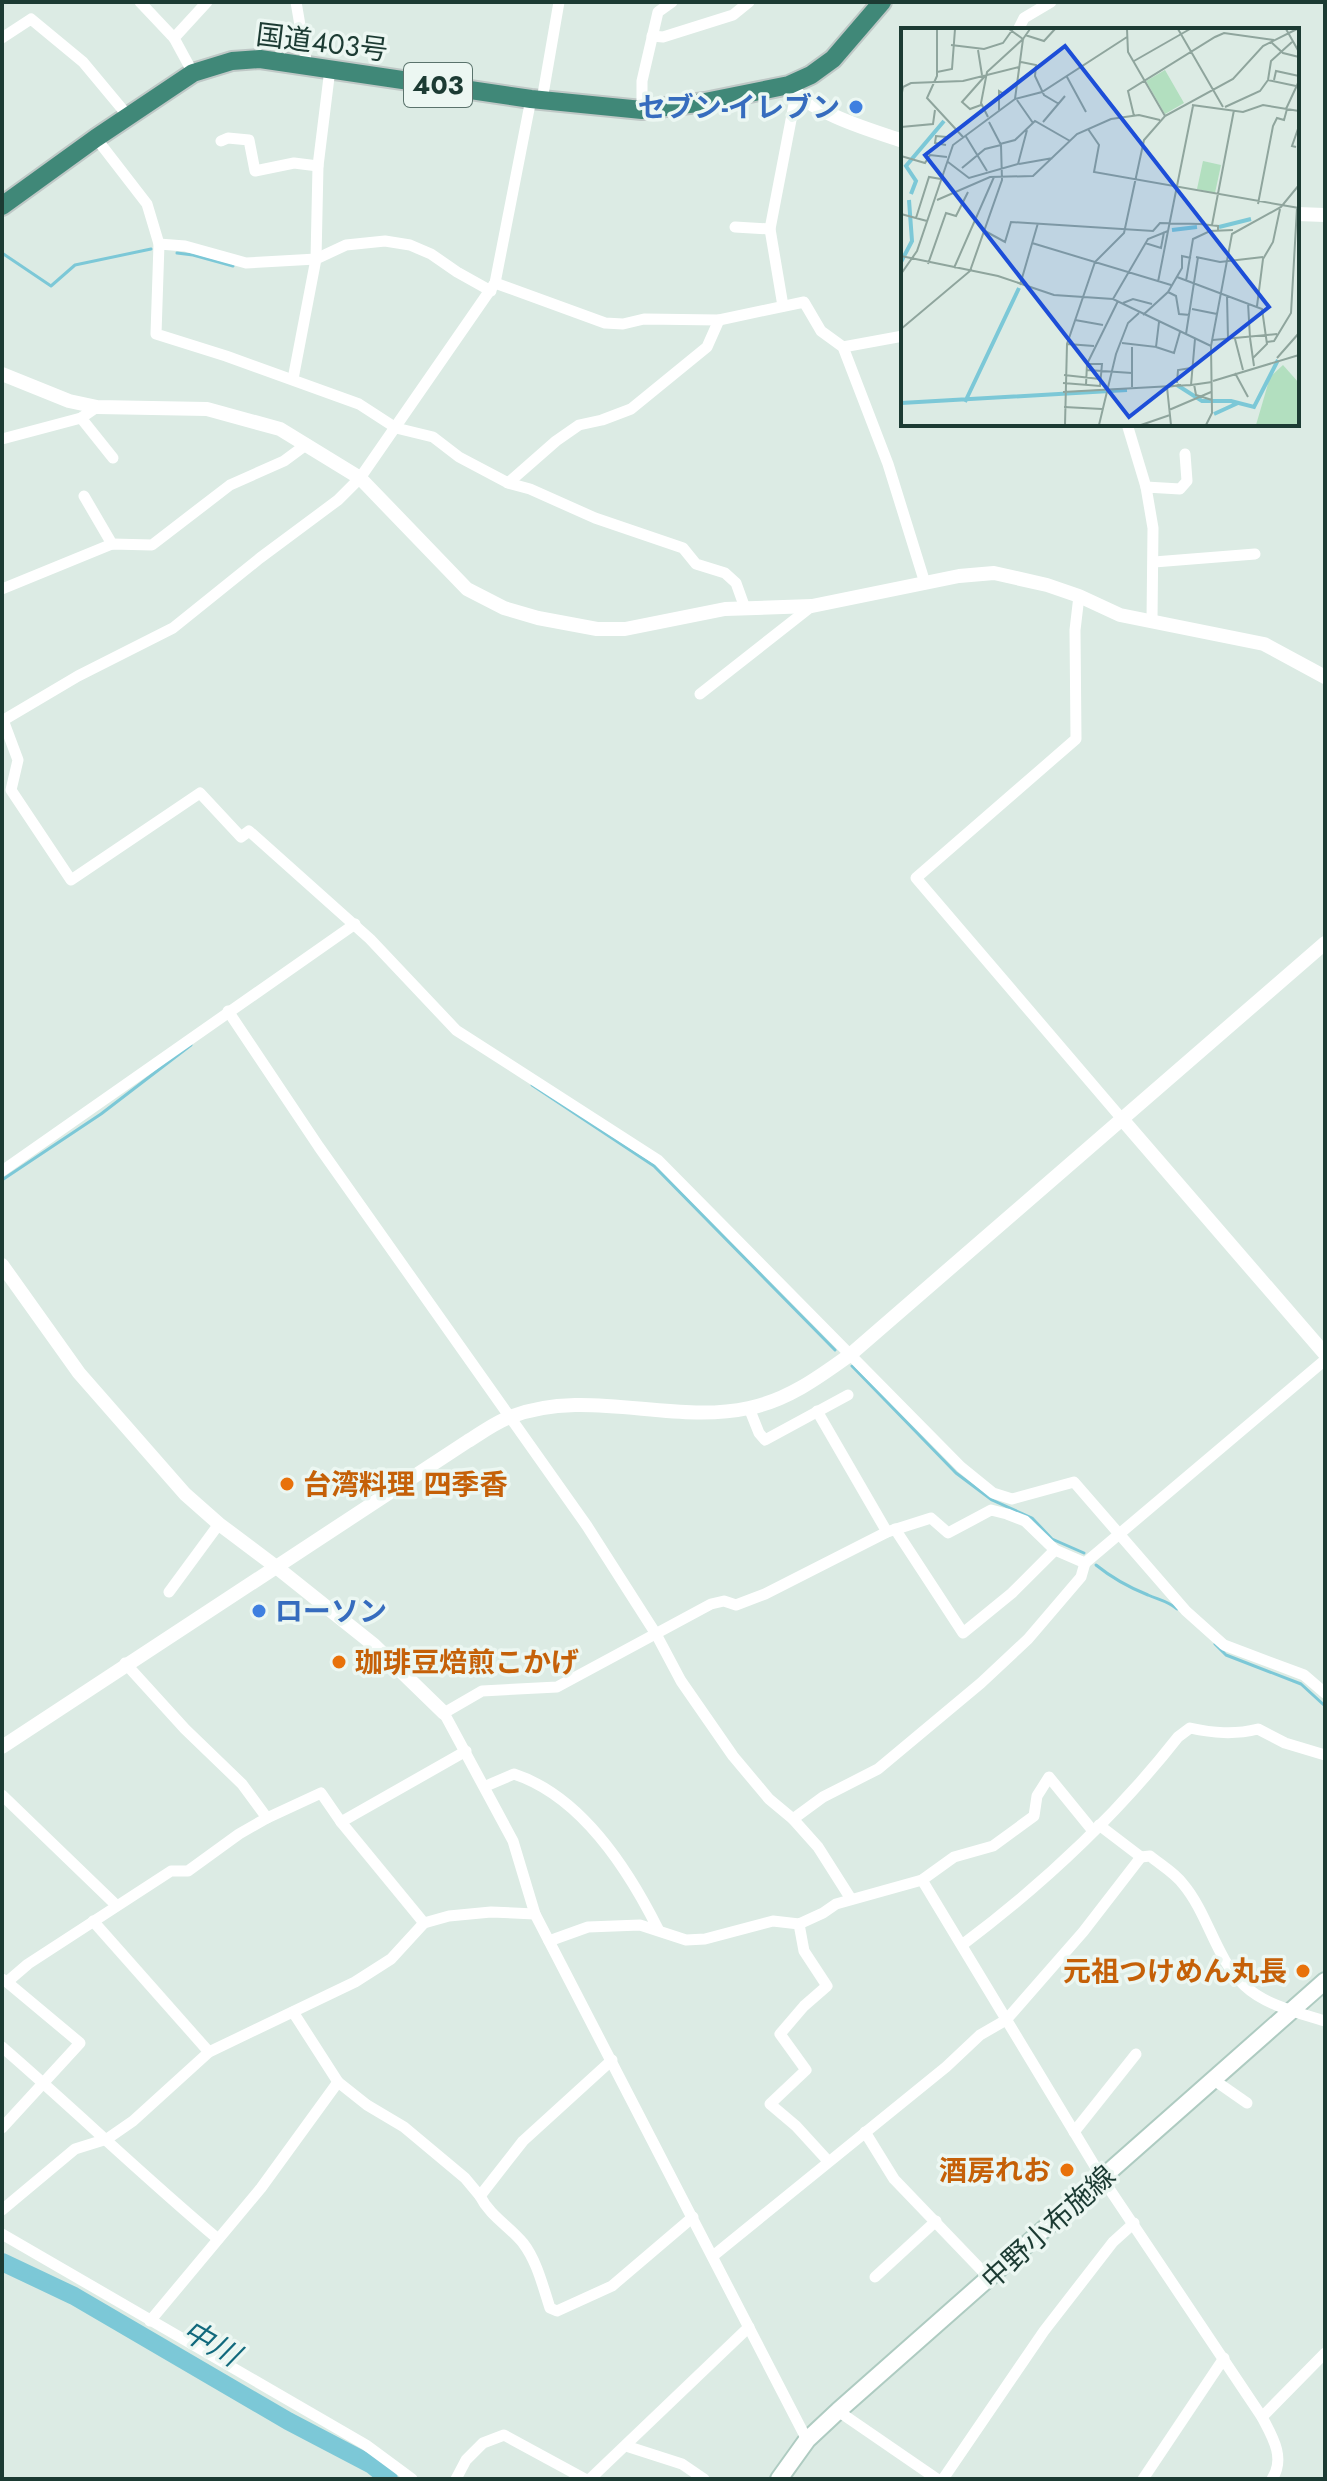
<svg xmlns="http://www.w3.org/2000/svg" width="1327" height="2481" font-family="Jost,'Noto Sans JP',sans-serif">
	<rect width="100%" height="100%" fill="#dcebe4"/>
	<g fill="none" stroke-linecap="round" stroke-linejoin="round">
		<g stroke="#7cc8d7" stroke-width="3">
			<polyline points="2,253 51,286 75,265 151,249"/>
			<polyline points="177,253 193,255 233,266"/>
			<polyline points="532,1085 654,1166 835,1350"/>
			<polyline points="2,1180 101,1114 191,1045"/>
			<polyline points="852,1366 956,1473 992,1500 1032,1518 1052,1539 1084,1553"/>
			<path d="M1096,1565C1112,1578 1128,1587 1148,1595C1159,1600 1168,1601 1177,1609"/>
			<polyline points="1215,1644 1226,1655 1301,1684 1325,1706"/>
		</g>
		<polyline stroke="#7cc8d7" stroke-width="18" points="2,2262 74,2296 288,2421 372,2465 389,2479"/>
		<g stroke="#aecbc1" stroke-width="20">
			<polyline id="secondary" points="779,2479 807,2440 838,2411 1325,1981"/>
		</g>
		<g stroke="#bfc8c6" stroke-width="22">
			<polyline id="trunk" points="2,206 96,138 193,73 232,61 260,59 531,99 642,110 705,102 789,85 811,75 833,59 882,2"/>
		</g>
		<g stroke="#fff" stroke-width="11">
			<polyline points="140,2 174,38"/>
			<polyline points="296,2 307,66"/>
			<polyline points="1018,30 1024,18 1051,2"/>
			<polyline points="652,36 663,37 733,15 749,2"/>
			<polyline points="2,38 31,19 83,62 128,116"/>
			<polyline points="193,73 174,38 207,2"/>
			<polyline points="542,100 559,2"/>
			<polyline points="642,110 642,81 658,12 672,2"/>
			<polyline points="96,138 147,204 159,244 156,334 226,356 359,404 396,428 433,437 459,457 508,483 556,441 579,425 602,420 631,409 707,347 719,320"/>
			<polyline points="221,141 228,138 249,140 255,171 294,163 318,166"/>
			<polyline points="735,227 770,229"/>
			<polyline points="159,244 185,246 246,263 316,259 346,245 385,241 410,245 431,254 457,272 491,291"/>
			<polyline points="495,283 605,323 623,324 644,319 719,320 804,302 821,331 843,347 888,464 925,583"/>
			<polyline points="783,306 770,229 796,94"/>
			<polyline points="843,347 903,336"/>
			<polyline points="293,379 316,259 318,166 330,69"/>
			<polyline points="81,418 113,458"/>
			<polyline points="1127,424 1146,487"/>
			<polyline points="2,439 81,418 97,407"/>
			<polyline points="508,483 530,489 595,518 683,548 696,564 725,573 736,583 745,608"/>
			<polyline points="84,496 112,544"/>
			<polyline points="1154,562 1255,554"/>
			<polyline points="2,589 112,544 152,545 230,485 284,461 307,444"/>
			<polyline points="1079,596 1075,630 1076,739 916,878 1122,1119"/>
			<polyline points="1152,620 1153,528 1146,487 1180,489 1187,481 1185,454"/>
			<polyline points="700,694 812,606"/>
			<polyline points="3,720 18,760 11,790 71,880 200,793 241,837 249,831 370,939 456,1030 658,1160 961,1467 993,1493 1012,1499 1074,1482 1186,1611 1224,1645 1304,1675 1325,1693"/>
			<polyline points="2,721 78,676 173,628 260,558 338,500 360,478 495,283 531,99"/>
			<polyline points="228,1011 319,1147 587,1526 656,1634 681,1681 733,1756 769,1799 793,1819 818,1847 851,1899"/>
			<polyline points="2,1171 355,924"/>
			<polyline points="749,1408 759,1433 765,1440 848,1395"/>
			<polyline points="817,1411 887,1532"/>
			<polyline points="895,1529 963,1633 1012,1593 1055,1550"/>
			<polyline points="169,1592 219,1524"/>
			<polyline points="125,1663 185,1729 242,1784 267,1818"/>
			<path d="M486,1786L514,1774C581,1796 628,1869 658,1929"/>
			<polyline points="2,1795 116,1905"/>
			<polyline points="793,1819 823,1797 878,1769 981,1683 1028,1639 1081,1577 1085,1563"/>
			<polyline points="341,1822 424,1923"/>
			<path d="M1099,1825L1141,1857L1150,1856C1161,1865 1175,1873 1183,1884C1209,1915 1215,1958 1245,1986C1265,2005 1299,2013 1325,2021"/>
			<path d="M922,1880L1102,2178L1262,2417C1272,2436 1286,2458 1272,2479"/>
			<polyline points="93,1921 209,2052"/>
			<polyline points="799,1924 804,1951 827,1986 804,2006 780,2034 806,2070 770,2104 796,2126 828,2161"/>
			<polyline points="549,1941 588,1927 640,1925 686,1940 705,1939 773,1921 799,1924 823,1913 836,1904 922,1880 954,1857 993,1846 1034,1816 1037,1796 1049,1777 1093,1831"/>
			<path d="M962,1945C1042,1885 1116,1816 1178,1737L1190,1728C1213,1733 1234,1735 1258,1729L1285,1743L1325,1755"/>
			<polyline points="2,1979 7,1982 28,1964 171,1871 188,1871 239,1834 267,1818 321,1793 341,1822 466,1751"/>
			<polyline points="293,2012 338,2082 367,2105 404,2127 465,2178 480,2196 523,2141 612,2060"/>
			<path d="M2,2047C75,2110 144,2177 218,2239"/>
			<polyline points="1214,2080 1247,2103"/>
			<polyline points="2,2128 80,2043 7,1982"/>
			<polyline points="865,2132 894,2179 990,2279"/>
			<polyline points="1074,2132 1136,2054"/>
			<path d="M480,2196C490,2216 509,2226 523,2243C537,2261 543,2287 550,2308L557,2311L612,2286L693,2217"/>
			<polyline points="2,2210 75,2149 107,2139 133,2121 209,2052 355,1982 391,1959 424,1923 449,1916 491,1912 535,1914"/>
			<polyline points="2,2234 366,2445 412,2479"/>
			<polyline points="713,2256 946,2067 980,2035 1006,2020 1083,1932 1141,1857"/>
			<polyline points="875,2277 936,2221"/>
			<polyline points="150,2321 261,2188 338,2082"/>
			<polyline points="838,2411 937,2479"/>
			<polyline points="1262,2417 1325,2353"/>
			<polyline points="807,2440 535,1914 513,1841 444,1713 482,1691 557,1687 711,1604 724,1601 736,1605 765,1594 887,1532 931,1518 948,1533 991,1510 1007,1514 1025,1521 1055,1550 1085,1563 1325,1360"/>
			<polyline points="626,2446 682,2464 704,2479"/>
			<polyline points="456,2479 466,2460 483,2443 504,2435 585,2479"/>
			<polyline points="590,2479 749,2327"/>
			<polyline points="943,2479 1044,2331 1113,2242 1134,2223"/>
			<polyline points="1143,2479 1224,2358"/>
		</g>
		<g stroke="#fff" stroke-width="14">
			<path d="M789,85C811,113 870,130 903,141"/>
			<polyline points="1297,214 1325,215"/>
			<polyline points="2,374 69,401 97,407 207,409 280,429 360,478 467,589 504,608 538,618 597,629 625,629 725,609 812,606 959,576 994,573 1047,585 1079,596 1120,615 1264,644 1325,677"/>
			<polyline points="1122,1119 1325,1354"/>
			<polyline points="2,1265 79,1373 185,1494 219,1524 275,1566 374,1645 444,1713"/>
			<path d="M2,1747L468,1441C481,1433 496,1422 510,1417C587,1387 671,1425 749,1408C788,1400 819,1377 851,1354L1325,943"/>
		</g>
		<use href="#secondary" stroke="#fff" stroke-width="16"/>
		<use href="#trunk" stroke="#408878" stroke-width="18"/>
	</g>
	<g fill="#3f7fe0" stroke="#ecf7f2" stroke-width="3">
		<circle cx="856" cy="107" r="8"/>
		<circle cx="259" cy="1611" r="8"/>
	</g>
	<g fill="#e8710a" stroke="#ecf7f2" stroke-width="3">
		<circle cx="287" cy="1484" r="8"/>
		<circle cx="339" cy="1662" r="8"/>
		<circle cx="1303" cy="1971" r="8"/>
		<circle cx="1067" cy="2170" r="8"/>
	</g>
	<g text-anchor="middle" stroke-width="7" stroke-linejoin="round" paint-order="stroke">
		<rect fill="#ecf7f2" stroke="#5a736c" stroke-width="2" x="404" y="63" width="68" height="44" rx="6"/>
		<g font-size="26" font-weight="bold" fill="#1c3b33">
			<text x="438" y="94">403</text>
		</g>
		<g font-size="28" fill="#1c3b33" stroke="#ecf7f2">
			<text transform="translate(322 42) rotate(7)" y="10">国道403号</text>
			<text transform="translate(1048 2227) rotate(-42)" y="10">中野小布施線</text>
		</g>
		<g font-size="28" font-weight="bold" fill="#366cbe" stroke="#ecf7f2" text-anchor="end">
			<text x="840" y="117">セブン-イレブン</text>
			<text x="275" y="1621" text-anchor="start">ローソン</text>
		</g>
		<g font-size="28" font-weight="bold" fill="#c56008" stroke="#ecf7f2" text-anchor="start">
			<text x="303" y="1494">台湾料理 四季香</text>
			<text x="355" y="1672">珈琲豆焙煎こかげ</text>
			<text x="1287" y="1981" text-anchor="end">元祖つけめん丸長</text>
			<text x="1051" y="2180" text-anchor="end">酒房れお</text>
		</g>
		<g font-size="30" font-style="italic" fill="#11697d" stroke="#ecf7f2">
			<text transform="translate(211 2343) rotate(30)" y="10">中川</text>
		</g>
	</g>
	<g transform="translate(901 28)">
		<rect width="398" height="398" fill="#dcebe4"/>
		<path d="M264,42L283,75L264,86L245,53ZM302,133L320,137L314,165L296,161Z" fill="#b2dfbf"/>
		<path d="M382,337L398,355V397H355L369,349Z" fill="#b2dfbf"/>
		<path fill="none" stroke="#7cc8d7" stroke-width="4" d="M10,166L15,153L5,138L43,93M318,199L350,191M271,202L296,199M0,234L11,213L8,172M276,357L301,373H330L353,379L377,332M64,374L118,260M0,375L226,362M313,386L337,375"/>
		<path fill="none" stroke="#8fa59d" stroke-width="2" d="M36,1V48L26,70L62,109M226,1L227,24L264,88M277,1L322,79M385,1L398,24M124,7L143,13L154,1M370,14L382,25L398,29M50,17L83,21L102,15L112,1M77,22L81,47M233,33L289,1M120,34L135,37L134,48L143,67L158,76M36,44L51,41L54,1M166,49L185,84M367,52L370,33L391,14M373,52L375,43L398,48M0,70L2,59L10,55L62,53L118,39M114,71L141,64L226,9M116,72L132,95M80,77L69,81L61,74L84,48M291,77L342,84L362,77L398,83M324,79L359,63L367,52L395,58M385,81L398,53M98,82V63L103,66M233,88L227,63L314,9L323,5L373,12M87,89L80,75L86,44L122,11L108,1M142,94L164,68M0,99L32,96L34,82M187,101L198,117L193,144L398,180M64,107L86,143M99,116L114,112L134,93L169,113M45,117L34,115L35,108L46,109M395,119L391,118L398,98M0,128L24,135L29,127L46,129M47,134L68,150L117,136L126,102M118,136L152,130M61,140L84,121L100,117M36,172L89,149L132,148L176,106L210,91L238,87L259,92M357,176L372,98L376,90L383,92L386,81M0,186L26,193M15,190L28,149L40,151M311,197L333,82M84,203L104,214L110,194L252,203L259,195L299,196L317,198V202M131,215L270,257M244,215L260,220L263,204M0,228L97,248L153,267L212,271L310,318M295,229L319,234L362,229M27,236L45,185L55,188L67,164M53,240L93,149M0,246L16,223L52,117L114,71L122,11L129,1M276,249L361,281L366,316L352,330M285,253L292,211L309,203L332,202M257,254L267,203M119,257L137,195M267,264L275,268L278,286L289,287M326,268L327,311M212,271L247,211L267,203L292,78M222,275L232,271L251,276M347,275L349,310M356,278L362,231L372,214L379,181M291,281L316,286M242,287L267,264L281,240V228L290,230M174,292L202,297M0,301L69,243L101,152L100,117L88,94M285,306L297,229M349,310L353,338M294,311L290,357L311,354M334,311L342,342M312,312L376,306M366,314L373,313L390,285L396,180M221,315L255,319L258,294M166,316L193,318M255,319L273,325L279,304M376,330L398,305M186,342L231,345M334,345L347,369M163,347L199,351M312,353L398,327M162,355L199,358L201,336H188M276,355L277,342L290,340M293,356L295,367L311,372M185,357L186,336L217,273M231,359V319M162,364L290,357M163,379L201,381M268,382L310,364M164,397L166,316L194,234L223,205L243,112L264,88L332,51L362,18L396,1M198,397L215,326L227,295L238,285M240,397L269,387M270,397L266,359L280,357M305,397L311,385L310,318L331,206L380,179L398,157"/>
		<path fill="#1d4ed8" fill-opacity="0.15" stroke="#1d4ed8" stroke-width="4" d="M164,18L368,279L228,389L24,127Z"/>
		<rect width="398" height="398" fill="none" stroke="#1c3b33" stroke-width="4"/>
	</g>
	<rect width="1327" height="2481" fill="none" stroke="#1c3b33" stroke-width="8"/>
</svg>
